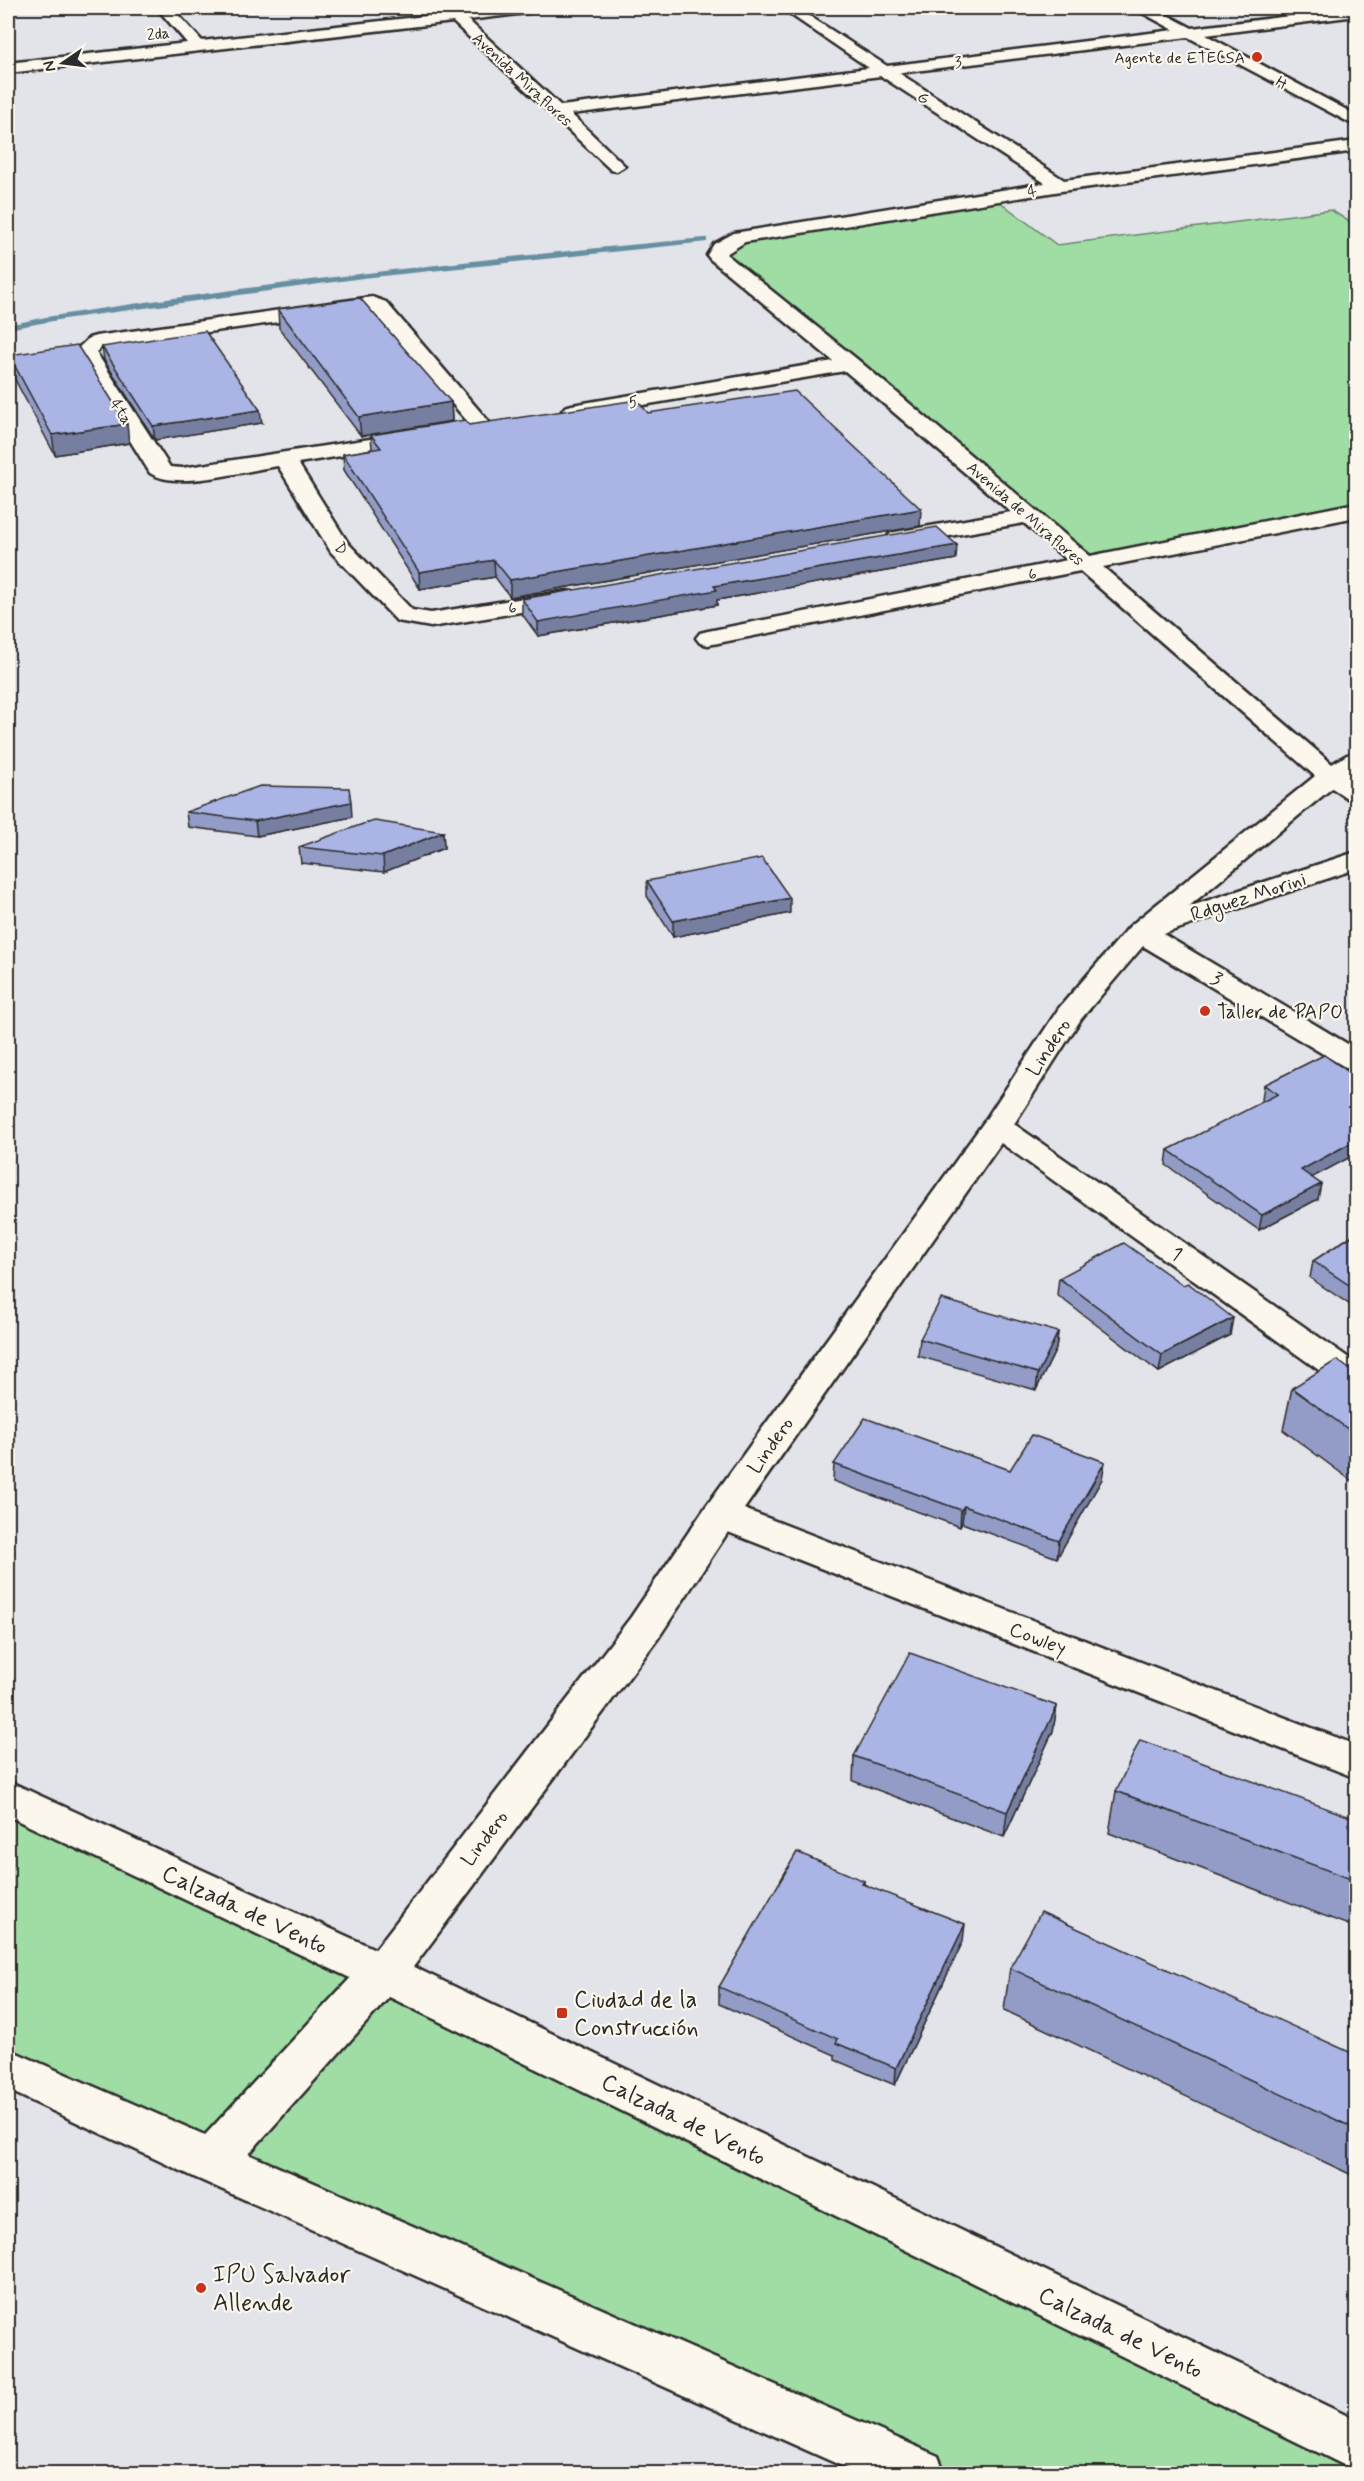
<svg xmlns="http://www.w3.org/2000/svg" width="1364" height="2481" font-family="Mynerve,sans-serif">
	<rect width="100%" height="100%" fill="#e3e3ea"/>
	<filter id="ink" filterUnits="userSpaceOnUse"><feTurbulence type="fractalNoise" baseFrequency=".0167" numOctaves="2"/><feDisplacementMap in="SourceGraphic" scale="12" xChannelSelector="R" yChannelSelector="G"/><feConvolveMatrix kernelMatrix="1 2 1 2 8 2 1 2 1" color-interpolation-filters="sRGB"/></filter>
	<g filter="url(#ink)">
		<g fill="#a0dda5" stroke="#668468" stroke-width="1.5">
			<polygon points="992,196 1057,245 1331,210 1356,226 1356,510 1084,563 716,255 740,237"/>
			<polygon points="8,1798 383,1973 1356,2446 1356,2473 920,2473 211,2162 8,2069"/>
		</g>
		<g fill="none" stroke-linecap="round" stroke-linejoin="round">
			<path fill="#668fa1" fill-rule="evenodd" d="M704,238H707V242L363,278L64,319L8,329V325L46,317C264,283 484,258 704,238Z"/>
			<g stroke="#2b2b2b" stroke-width="5">
				<g id="minor">
					<polygon points="157,8 172,8 202,41 435,15 437,11 456,13 501,8 542,8 535,12 468,20 561,106 869,68 781,8 797,8 887,66 1174,30 1139,11 1137,8 1154,8 1192,28 1356,8 1356,16 1206,35 1356,115 1356,126 1188,37 899,73 1064,180 1356,141 1356,151 1061,191 745,242 726,254 858,360 1090,556 1356,503 1356,517 1103,567 1332,764 1347,755 1356,752 1356,771 1349,776 1356,781 1356,800 1347,798 1332,788 1188,907 1356,852 1356,869 1163,934 1356,1049 1356,1070 1345,1067 1143,946 1081,1019 1014,1124 1356,1363 1356,1392 1344,1388 1001,1143 744,1509 1356,1745 1356,1778 728,1532 659,1637 399,1986 228,2177 211,2183 194,2177 188,2162 194,2147 367,1960 631,1617 707,1505 984,1122 1059,1008 1130,926 1315,776 1080,571 708,645 700,643 696,638 700,633 708,631 1067,560 1024,523 898,545 890,543 887,538 890,533 1011,512 845,371 572,417 565,415 562,411 565,407 572,405 833,361 710,259 707,255 714,244 734,233 1045,183 881,76 571,114 625,166 617,171 611,170 453,22 8,73 8,63 187,43"/>
					<path d="M372,297L386,302L489,422L492,426L489,430H475L370,309L102,347L96,352L170,467L182,468L415,432L422,434L426,438L422,442L415,444L298,463L348,543L412,610L431,613L567,591L575,593L579,598L575,603L431,627L397,621L331,552L278,466C247,470 176,491 150,473L75,351L89,338L96,336Z"/>
				</g>
			</g>
			<g stroke="#2b2b2b" stroke-width="5">
				<g id="major">
					<polygon points="8,1781 399,1960 1356,2420 1356,2471 367,1986 8,1816"/>
					<polygon points="8,2049 938,2456 945,2474 860,2474 194,2177 8,2090"/>
				</g>
			</g>
			<use href="#minor" fill="#fbf7ec" fill-rule="evenodd"/>
			<use href="#major" fill="#fbf7ec" fill-rule="evenodd"/>
		</g>
		<g fill="#929cc6" stroke="#2b2b2b" stroke-width="1.5">
			<polygon points="278,309 451,402 452,421 361,436 279,328"/>
			<polygon points="102,347 262,423 155,440 104,360"/>
			<polygon points="9,355 129,443 55,455 12,374"/>
			<polygon points="648,413 920,526 510,597 495,577 420,589 344,470 343,454 372,449 371,435 469,425"/>
			<polygon points="956,559 717,600 717,605 538,636 522,614 522,599"/>
			<polygon points="186,812 352,817 257,836 188,827"/>
			<polygon points="443,832 444,848 384,872 301,863 299,847"/>
			<polygon points="647,881 790,913 673,937 647,896"/>
			<polygon points="1324,1055 1312,1177 1318,1199 1259,1230 1166,1165 1168,1150 1264,1102 1262,1100 1264,1085"/>
			<polygon points="1356,1233 1356,1302 1352,1306 1310,1278 1313,1261"/>
			<polygon points="1059,1278 1230,1335 1159,1372 1057,1295"/>
			<polygon points="1058,1332 1056,1349 1036,1390 918,1356 920,1339"/>
			<polygon points="1356,1374 1356,1484 1283,1430 1292,1388"/>
			<polygon points="834,1464 1010,1470 1102,1479 1057,1558 962,1523 960,1527 833,1481"/>
			<polygon points="1057,1706 1053,1731 1004,1837 853,1781 854,1756"/>
			<polygon points="1116,1791 1356,1819 1356,1928 1109,1833"/>
			<polygon points="864,1881 864,1884 963,1941 895,2085 835,2060 835,2055 719,2004 719,1987"/>
			<polygon points="1010,1968 1356,2055 1356,2177 1004,2010"/>
		</g>
		<g fill="#777fa1" stroke="#2b2b2b" stroke-width="1.5">
			<polygon points="451,402 452,421 361,436 359,417"/>
			<polygon points="260,410 262,423 155,440 153,426"/>
			<polygon points="127,424 129,443 55,455 52,435"/>
			<polygon points="921,509 920,526 510,597 510,580"/>
			<polygon points="957,545 956,559 717,600 717,605 538,636 538,622 714,586"/>
			<polygon points="494,560 495,577 420,589 419,572"/>
			<polygon points="351,802 352,817 257,836 255,821"/>
			<polygon points="443,832 444,848 384,872 383,856"/>
			<polygon points="790,898 790,913 673,937 673,921"/>
			<polygon points="1356,1140 1356,1154 1298,1185 1301,1170"/>
			<polygon points="1321,1184 1318,1199 1259,1230 1262,1215"/>
			<polygon points="1356,1288 1356,1302 1352,1306 1355,1289"/>
			<polygon points="1233,1318 1230,1335 1159,1372 1162,1355"/>
			<polygon points="1058,1332 1056,1349 1036,1390 1038,1373"/>
			<polygon points="1105,1462 1102,1479 1057,1558 1059,1541"/>
			<polygon points="964,1506 962,1523 960,1527 961,1510"/>
			<polygon points="1057,1706 1053,1731 1004,1837 1007,1812"/>
			<polygon points="965,1924 963,1941 895,2085 896,2068"/>
		</g>
		<g fill="#aab5e6" stroke="#2b2b2b" stroke-width="1.5">
			<polygon points="360,298 451,402 359,417 278,309"/>
			<polygon points="205,331 260,410 153,426 102,347"/>
			<polygon points="77,345 127,424 52,435 9,355"/>
			<polygon points="795,391 921,509 510,580 494,560 419,572 343,454 381,448 371,435 465,420 469,425 637,400 648,413"/>
			<polygon points="937,527 957,545 714,586 717,590 538,622 522,599"/>
			<polygon points="260,786 349,788 351,802 255,821 186,812"/>
			<polygon points="375,821 443,832 383,856 299,847 363,824"/>
			<polygon points="762,858 790,898 673,921 647,881"/>
			<polygon points="1324,1055 1356,1077 1356,1140 1301,1170 1321,1184 1262,1215 1168,1150 1278,1094 1264,1085"/>
			<polygon points="1356,1233 1356,1288 1355,1289 1313,1261"/>
			<polygon points="1124,1243 1183,1285 1188,1283 1233,1318 1162,1355 1059,1278"/>
			<polygon points="941,1299 1058,1332 1038,1373 920,1339"/>
			<polygon points="1337,1360 1356,1374 1356,1435 1292,1388"/>
			<polygon points="865,1418 1010,1470 1032,1435 1105,1462 1059,1541 964,1506 961,1510 834,1464"/>
			<polygon points="910,1653 1057,1706 1007,1812 854,1756"/>
			<polygon points="1140,1740 1356,1819 1356,1881 1116,1791"/>
			<polygon points="797,1852 864,1881 862,1884 965,1924 896,2068 836,2043 838,2039 719,1987"/>
			<polygon points="1041,1912 1356,2055 1356,2129 1010,1968"/>
		</g>
	</g>
	<g fill="#c8321e" stroke="#fbf7ec" stroke-width="2">
		<circle cx="1257" cy="57" r="6"/>
		<circle cx="1205" cy="1011" r="6"/>
		<rect x="556" y="2007" width="12" height="12" rx="3"/>
		<circle cx="201" cy="2288" r="6"/>
	</g>
	<g text-anchor="middle" stroke-width="4.5" stroke-linejoin="round" paint-order="stroke">
		<g font-size="16" fill="#2b2b2b" stroke="#fbf7ec">
			<text transform="translate(158 33) rotate(-7)" y="6">2da</text>
			<text transform="translate(958 61) rotate(-7)" y="6">3</text>
			<text transform="translate(523 79) rotate(43)" y="6">Avenida Miraflores</text>
			<text transform="translate(1282 82) rotate(28)" y="6">H</text>
			<text transform="translate(924 97) rotate(33)" y="6">G</text>
			<text transform="translate(1032 190) rotate(-9)" y="6">4</text>
			<text transform="translate(633 401) rotate(-9)" y="6">5</text>
			<text transform="translate(122 411) rotate(58)" y="6">4ta</text>
			<text transform="translate(1026 513) rotate(41)" y="6">Avenida de Miraflores</text>
			<text transform="translate(342 548) rotate(51)" y="6">D</text>
			<text transform="translate(1032 573) rotate(-11)" y="6">6</text>
			<text transform="translate(512 607) rotate(-9)" y="6">6</text>
		</g>
		<g font-size="16" fill="#2b2b2b" stroke="#fbf7ec" text-anchor="end">
			<text x="1245" y="63">Agente de ETECSA</text>
		</g>
		<g font-size="20" fill="#2b2b2b" stroke="#fbf7ec">
			<text transform="translate(1248 896) rotate(-18)" y="7">Rdguez Morini</text>
			<text transform="translate(1217 978) rotate(31)" y="7">3</text>
			<text transform="translate(1048 1047) rotate(-57)" y="7">Lindero</text>
			<text transform="translate(1177 1253) rotate(35)" y="7">1</text>
			<text transform="translate(770 1445) rotate(-55)" y="7">Lindero</text>
			<text transform="translate(1038 1638) rotate(21)" y="7">Cowley</text>
			<text transform="translate(484 1838) rotate(-53)" y="7">Lindero</text>
		</g>
		<g font-size="20" fill="#2b2b2b" stroke="#fbf7ec" text-anchor="start">
			<text x="1217" y="1018">Taller de PAPO</text>
		</g>
		<g font-size="24" fill="#2b2b2b" stroke="#fbf7ec">
			<text transform="translate(245 1909) rotate(25)" y="8">Calzada de Vento</text>
			<text transform="translate(684 2119) rotate(26)" y="8">Calzada de Vento</text>
			<text transform="translate(1121 2332) rotate(26)" y="8">Calzada de Vento</text>
		</g>
		<g font-size="24" fill="#2b2b2b" stroke="#fbf7ec" text-anchor="start">
			<text x="574" y="2007">Ciudad de la<tspan x="574" dy="28">Construcción</tspan></text>
			<text x="213" y="2282">IPU Salvador<tspan x="213" dy="28">Allende</tspan></text>
		</g>
	</g>
	<rect width="1364" height="2481" fill="none" stroke="#fbf7ec" stroke-width="30"/>
	<rect x="15" y="15" width="1334" height="2451" fill="none" stroke="#2b2b2b" stroke-width="2" filter="url(#ink)"/>
	<g transform="translate(63 63) rotate(256)" stroke="#fbf7ec" stroke-width="4.5" paint-order="stroke">
	<path d="M0-4.5L10 22L0 15L-10 22Z" fill="#2b2b2b"/>
	<text y="-9" font-size="16" font-weight="bold" text-anchor="middle" fill="#2b2b2b">N</text>
	</g>
</svg>
